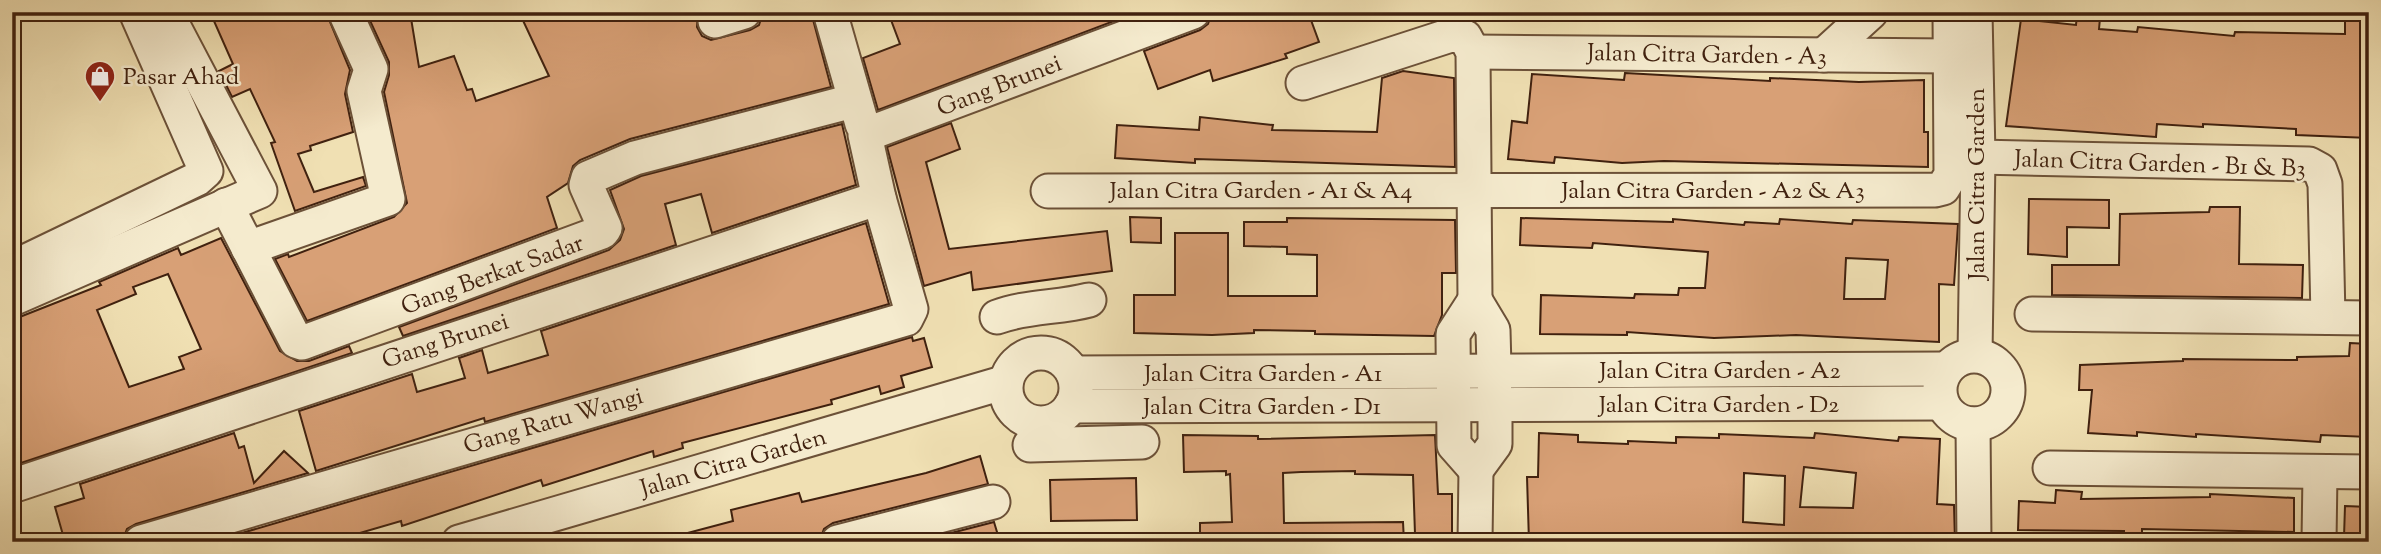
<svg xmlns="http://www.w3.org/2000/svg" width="2381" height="554" font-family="'Sorts Mill Goudy',serif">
	<rect width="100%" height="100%" fill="#f0e0b3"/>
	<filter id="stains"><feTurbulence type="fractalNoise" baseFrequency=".00286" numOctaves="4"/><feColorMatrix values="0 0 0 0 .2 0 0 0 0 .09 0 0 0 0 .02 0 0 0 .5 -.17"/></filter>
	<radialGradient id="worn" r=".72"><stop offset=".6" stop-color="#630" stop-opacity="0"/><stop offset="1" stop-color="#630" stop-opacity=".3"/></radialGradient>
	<g fill="#d8a076" stroke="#40210f" stroke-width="2" fill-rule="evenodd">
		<polygon points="210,12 326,12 350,70 345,94 353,132 310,146 311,150 298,154 314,192 363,177 366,186 295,211 271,143 275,142 250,89 232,97 219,71 233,64"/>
		<polygon points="366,12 410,12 419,67 454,56 467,90 472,89 476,101 549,76 519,12 698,12 697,27 702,36 711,40 750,30 759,25 763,12 811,12 831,87 630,139 580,160 573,166 568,183 547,197 557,228 307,321 275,259 288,254 289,257 394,217 407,203 384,92 389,75 389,62"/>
		<polygon points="888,12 961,12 962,18 980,12 1138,12 878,110 863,58 900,44"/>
		<polygon points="1212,12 1271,12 1273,19 1292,12 1308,12 1319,42 1285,54 1287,58 1213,81 1210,70 1158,89 1144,51 1200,30 1208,24"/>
		<polygon points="2345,12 2369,12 2369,138 2296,135 2296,129 2203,124 2203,127 2157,124 2156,137 2006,126 2021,19 2076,25 2077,15 2100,18 2099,29 2137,32 2138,27 2234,36 2235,32 2345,34"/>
		<polygon points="1403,71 1454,78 1455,167 1195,159 1195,163 1115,158 1117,125 1199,130 1200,117 1273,125 1272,130 1377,132 1382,78"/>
		<polygon points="1625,73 1770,81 1770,78 1859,82 1924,80 1924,132 1928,132 1928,167 1664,161 1622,163 1555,157 1554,163 1508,159 1512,121 1527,123 1532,74 1624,80"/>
		<polygon points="951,123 960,149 926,162 949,249 1107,231 1112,271 973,290 971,272 924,286 887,147"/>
		<polygon points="842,124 856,185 712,233 701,194 665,204 676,245 403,336 399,327 609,250 620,240 624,229 610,190 641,176"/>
		<polygon points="2029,199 2109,200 2109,228 2067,227 2067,257 2028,254"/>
		<polygon points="2210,207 2240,207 2239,264 2303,265 2302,298 2052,295 2052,265 2119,265 2120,214 2209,212"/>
		<polygon points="1130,217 1161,218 1161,243 1131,242"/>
		<polygon points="1287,218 1455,220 1456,273 1442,273 1442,315 1434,336 1315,334 1315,331 1254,330 1254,333 1212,335 1134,333 1134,295 1175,295 1175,233 1228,233 1228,296 1317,296 1317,255 1287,254 1287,247 1244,246 1244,222 1287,222"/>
		<path d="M1521,218L1673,222V219L1744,225L1745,222L1779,224L1780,219L1852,224L1853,220L1958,224L1954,285L1939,284V342L1796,335L1714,338L1627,332V335L1540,334L1541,295L1634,298L1635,294L1678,295L1679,288H1705L1708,252L1593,243L1592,248L1520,245ZM1846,258L1888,260L1885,299H1844Z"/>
		<polygon points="866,223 889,304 485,422 484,418 316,471 299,411 412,374 417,392 465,378 459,358 482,350 488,373 548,355 541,331"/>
		<path d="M221,238L280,351L297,361H309L349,346L352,353L12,466V320L101,285L99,282L178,248L181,255ZM168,274L201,349L179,357L184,369L129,387L97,310L136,294L133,287Z"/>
		<polygon points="912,337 913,341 924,338 932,367 901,376 904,387 881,394 879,386 831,400 832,404 682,443 683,448 654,457 653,451 543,486 541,480 402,526 401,521 329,542 211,542"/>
		<polygon points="2350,343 2369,344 2369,437 2321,435 2320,442 2196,434 2196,437 2137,432 2137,436 2088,433 2092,390 2079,390 2080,365 2183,361 2183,359 2297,360 2297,357 2349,356"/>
		<polygon points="234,433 239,448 244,446 254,483 284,451 308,473 136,524 127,529 122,542 65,542 55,507 84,498 80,484"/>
		<path d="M1539,433L1578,435V442L1628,444V441L1676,443V437L1719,438V434L1814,438L1815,433L1898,441L1899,437L1940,439L1937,504L1954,505L1955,542H1529L1527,477H1538ZM1804,467L1856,473L1853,508L1800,507ZM1744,473L1785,476L1784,525L1743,522Z"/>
		<polygon points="1183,435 1258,436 1258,439 1435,435 1438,494 1452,494 1452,533 1415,534 1413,475 1355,474 1355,471 1301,472 1283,473 1284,523 1403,522 1404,542 1200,542 1200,523 1232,522 1230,474 1226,475 1226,471 1184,472"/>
		<polygon points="980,456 988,484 833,523 824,529 819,542 681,542 680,535 733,521 731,510 799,493 802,502 926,473"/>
		<polygon points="1136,478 1137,520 1051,521 1050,480"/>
		<polygon points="2056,490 2082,492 2081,499 2210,497 2210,494 2294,498 2294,532 2142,529 2142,538 2124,538 2124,531 2018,530 2019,501 2055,503"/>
		<polygon points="2345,506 2369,507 2369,539 2344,537"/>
		<polygon points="994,522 1000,542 916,542"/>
	</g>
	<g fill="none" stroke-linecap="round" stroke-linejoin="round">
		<g stroke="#6c5138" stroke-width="37">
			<g id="minor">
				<polyline points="830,12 862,124"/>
				<polyline points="1975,12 1978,157 1975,355"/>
				<polyline points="715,21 744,12"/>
				<polyline points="1473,52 1950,56"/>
				<polyline points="1824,55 1871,12"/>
				<polyline points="1303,83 1451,35 1465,37 1473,52 1475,300"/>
				<polyline points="1978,157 2309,164 2320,170 2325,184 2328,317"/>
				<polyline points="1048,191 1935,190 1943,188 1951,175 1950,12"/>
				<polyline points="226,205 296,341 302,343 602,232 605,228 586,185 588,178 635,158 845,103"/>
				<polyline points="248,248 388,199 364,91 371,69 345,12"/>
				<polyline points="12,268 197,179 206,171 136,12"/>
				<polyline points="12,299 260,191 166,12"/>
				<polygon points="1475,300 1493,330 1495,405 1495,444 1476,470 1454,445 1453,334"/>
				<polyline points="2032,314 2369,318"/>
				<path d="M997,317C1026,306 1059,308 1089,300"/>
				<circle cx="1041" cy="388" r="35"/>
				<circle cx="1974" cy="390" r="34"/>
				<polyline points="1073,373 1946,369"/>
				<polyline points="1071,406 1942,403"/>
				<polyline points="1973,424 1974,542"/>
				<polyline points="1030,445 1142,442"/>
				<polyline points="2050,468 2369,472"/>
				<polyline points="12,486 879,198 865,135 1193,12"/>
				<polyline points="141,542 906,319 911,309 879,198"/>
				<polyline points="459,542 1006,382"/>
				<polyline points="838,542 993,502"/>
				<polyline points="1475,542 1476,470"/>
				<polyline points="2319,542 2320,473"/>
			</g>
		</g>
		<use href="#minor" stroke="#f5ebce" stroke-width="33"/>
	</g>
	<defs>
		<g id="shop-pin" transform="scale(1.575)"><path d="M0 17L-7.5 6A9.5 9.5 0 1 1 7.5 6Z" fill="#8f2418" stroke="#f5ebce"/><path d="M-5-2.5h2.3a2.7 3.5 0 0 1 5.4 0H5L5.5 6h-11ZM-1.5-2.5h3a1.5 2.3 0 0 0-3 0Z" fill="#fff"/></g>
	</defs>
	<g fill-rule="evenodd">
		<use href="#shop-pin" x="100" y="76"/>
	</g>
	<g text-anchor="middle" stroke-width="5" stroke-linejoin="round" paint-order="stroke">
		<g font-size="24" fill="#40210f" stroke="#f5ebce">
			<text transform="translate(1707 54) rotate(1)" y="8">Jalan Citra Garden - A3</text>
			<text transform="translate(999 85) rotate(-21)" y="8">Gang Brunei</text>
			<text transform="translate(2160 163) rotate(2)" y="8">Jalan Citra Garden - B1 &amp; B3</text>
			<text transform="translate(1976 184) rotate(-90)" y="8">Jalan Citra Garden</text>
			<text x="1261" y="198">Jalan Citra Garden - A1 &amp; A4</text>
			<text x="1713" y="198">Jalan Citra Garden - A2 &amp; A3</text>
			<text transform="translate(492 274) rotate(-20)" y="8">Gang Berkat Sadar</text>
			<text transform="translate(445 340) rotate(-18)" y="8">Gang Brunei</text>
			<text x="1720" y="378">Jalan Citra Garden - A2</text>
			<text x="1263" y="381">Jalan Citra Garden - A1</text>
			<text x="1719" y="412">Jalan Citra Garden - D2</text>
			<text x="1262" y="414">Jalan Citra Garden - D1</text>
			<text transform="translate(553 420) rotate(-16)" y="8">Gang Ratu Wangi</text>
			<text transform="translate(733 462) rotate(-16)" y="8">Jalan Citra Garden</text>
		</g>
		<g font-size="24" fill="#40210f" stroke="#f5ebce" text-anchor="start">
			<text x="123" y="84">Pasar Ahad</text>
		</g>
	</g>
	<rect width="2381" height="554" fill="none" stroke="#f0e0b3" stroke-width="42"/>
	<rect x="14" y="14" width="2353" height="526" fill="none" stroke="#40210f" stroke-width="3.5"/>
	<rect x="21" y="21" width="2339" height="512" fill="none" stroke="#40210f" stroke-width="2"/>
	<rect width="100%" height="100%" filter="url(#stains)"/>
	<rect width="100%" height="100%" fill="url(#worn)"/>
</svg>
